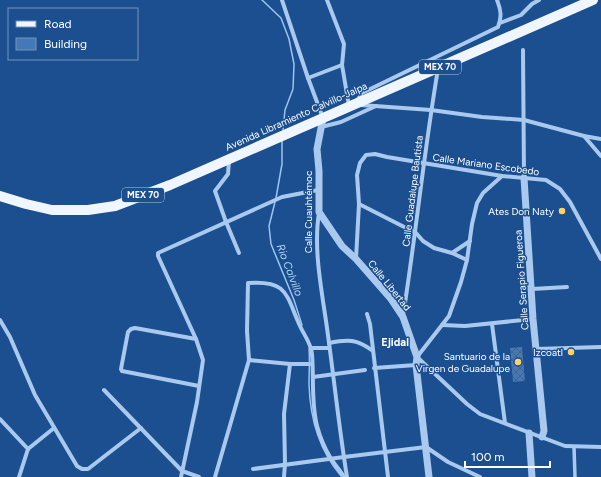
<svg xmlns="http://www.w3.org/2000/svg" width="601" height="477" font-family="Figtree,sans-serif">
	<defs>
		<pattern id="building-cross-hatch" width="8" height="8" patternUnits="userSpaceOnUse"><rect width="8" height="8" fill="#4478b7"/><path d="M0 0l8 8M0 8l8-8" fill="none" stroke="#486282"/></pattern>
	</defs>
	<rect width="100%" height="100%" fill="#1b4f8f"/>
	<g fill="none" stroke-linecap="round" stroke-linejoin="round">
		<g stroke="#9cc4f0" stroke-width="1.5">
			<polyline points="262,0 281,18 289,39 294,64 293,89 285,110 283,130"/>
			<polyline points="276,198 282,164 282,140"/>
			<polyline points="275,202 269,226 271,244 294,300 302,325"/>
			<path d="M309,349C310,361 309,372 309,384C310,418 318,449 341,476"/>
		</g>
	</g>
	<polygon fill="url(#building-cross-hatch)" points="522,347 525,381 513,382 510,348"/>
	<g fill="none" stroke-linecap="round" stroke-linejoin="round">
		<polyline stroke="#a9c9ee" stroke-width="3.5" points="574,447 575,477"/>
		<g stroke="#a9c9ee" stroke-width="4">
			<polyline points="282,0 308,78 323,118"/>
			<polyline points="327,0 344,44 342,65 349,106"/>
			<polyline points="500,23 521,15 532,4 539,0"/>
			<polyline points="523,50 524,178"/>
			<polyline points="308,78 342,65"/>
			<path d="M357,101L362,93L498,27C502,17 501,10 497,0"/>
			<polyline points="361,105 431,110 482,117 524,120 584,136 601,139"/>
			<polyline points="321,127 341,122 376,106"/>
			<polyline points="584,136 601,156"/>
			<polyline points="229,161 228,174 215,191 226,222 239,253"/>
			<polyline points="502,176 483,193 477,203 472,224 467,260 461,282 449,316 417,357 467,404 480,414 565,446 601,447"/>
			<polyline points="359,204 416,233 423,241 434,248 452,253 467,260"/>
			<path d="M319,213C313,249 322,292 327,328C334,378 339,428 347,477"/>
			<polyline points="452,253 470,241"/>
			<polyline points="356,259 359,204 357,175 360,163 366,155 375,154 387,157 502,176 546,180 560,189 570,202 601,259"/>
			<polyline points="532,289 567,287"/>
			<polyline points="367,314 370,324 388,477"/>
			<path d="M403,316C416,234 424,151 438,69"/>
			<polyline points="0,320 10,337 35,395 77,466 82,469 88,469 141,428"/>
			<polyline points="492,324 505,423"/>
			<polyline points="442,325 465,326 533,319"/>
			<polyline points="196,339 135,328 131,329 128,332 121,369 122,371 199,386"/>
			<path d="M329,343C348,339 357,339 373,351"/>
			<polyline points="311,348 329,348"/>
			<polyline points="536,349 601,347"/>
			<polyline points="249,360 290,364 312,364"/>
			<polyline points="374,368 416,365"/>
			<polyline points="313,377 365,370"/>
			<polyline points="104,390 182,471 199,477"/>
			<polyline points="0,419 28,449"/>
			<polyline points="253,469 344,457 426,447 448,462 480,477"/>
			<polyline points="19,477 28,449 54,428"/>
			<polyline points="181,477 197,402 203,360 196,339 158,256 158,253 282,197 318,190"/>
			<path d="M215,477L249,360L247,331L248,283C288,280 286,295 300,326C304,335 311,343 312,354C314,378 311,402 317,426C320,437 324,447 330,457C334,464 340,470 344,477"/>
			<polyline points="284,477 285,464 284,414 290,364"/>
		</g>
		<g stroke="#a9c9ee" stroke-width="7">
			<polyline points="323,118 317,149 319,171 319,212 342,246 356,259 391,299 403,317 417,357 416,365 429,477"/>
			<polyline points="524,178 533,319 544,431 542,437"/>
			<polyline points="529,433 532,477"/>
		</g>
		<polyline stroke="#f0f6ff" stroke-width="10" points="0,196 26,204 52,210 88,210 115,206 170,185 593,0"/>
	</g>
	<g fill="#ffd166" stroke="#1b4f8f" stroke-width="1.5">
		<circle cx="562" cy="211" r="4"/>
		<circle cx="571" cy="352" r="4"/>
		<circle cx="518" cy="362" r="4"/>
	</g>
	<g text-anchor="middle" stroke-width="3" stroke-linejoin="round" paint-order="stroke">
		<g fill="#1b4f8f" stroke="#bbcadd" stroke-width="1">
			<rect x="419" y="60" width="42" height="14" rx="3"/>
			<rect x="122" y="188" width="42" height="14" rx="3"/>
		</g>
		<g font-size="9" font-weight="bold" fill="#fff">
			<text x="440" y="70">MEX 70</text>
			<text x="143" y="198">MEX 70</text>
		</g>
		<g font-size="10" fill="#fff" stroke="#1b4f8f">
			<text transform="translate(296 116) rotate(-24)" y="4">Avenida Libramiento Calvillo-Jalpa</text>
			<text transform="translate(486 164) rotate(8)" y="4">Calle Mariano Escobedo</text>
			<text transform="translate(412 191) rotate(-83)" y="4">Calle Guadalupe Bautista</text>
			<text transform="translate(308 212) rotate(-90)" y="4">Calle Cuauhtémoc</text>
			<text transform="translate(521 280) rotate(-94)" y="4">Calle Serapio Figueroa</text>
			<text transform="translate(390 285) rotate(51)" y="4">Calle Libertad</text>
		</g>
		<g font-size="10" fill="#fff" stroke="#1b4f8f" text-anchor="end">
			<text x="554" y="215">Ates Don Naty</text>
			<text x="563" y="356">Izcoatl</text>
			<text x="510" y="360">Santuario de la<tspan x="510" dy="12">Virgen de Guadalupe</tspan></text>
		</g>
		<g font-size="11" font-style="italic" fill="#b5d3f5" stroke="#1b4f8f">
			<text transform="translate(290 270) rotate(69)" y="4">Rio Calvillo</text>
		</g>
		<g font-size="11" font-weight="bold" fill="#fff" stroke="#1b4f8f">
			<text x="395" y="346">Ejidal</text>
		</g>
	</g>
	<rect x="8" y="8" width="130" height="52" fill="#1b4f8f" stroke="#7695bc"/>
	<rect x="16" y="21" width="20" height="6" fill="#f0f6ff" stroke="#7695bc"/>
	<text x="44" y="28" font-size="12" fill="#ffffff">Road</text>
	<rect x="16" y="38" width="20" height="12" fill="#4478b7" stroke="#7695bc"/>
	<text x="44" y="48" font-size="12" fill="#ffffff">Building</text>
	<path d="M465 461v6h85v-6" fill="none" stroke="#ffffff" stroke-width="2"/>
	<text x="471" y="461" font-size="12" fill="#ffffff" stroke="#1b4f8f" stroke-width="3" paint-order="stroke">100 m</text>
</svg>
